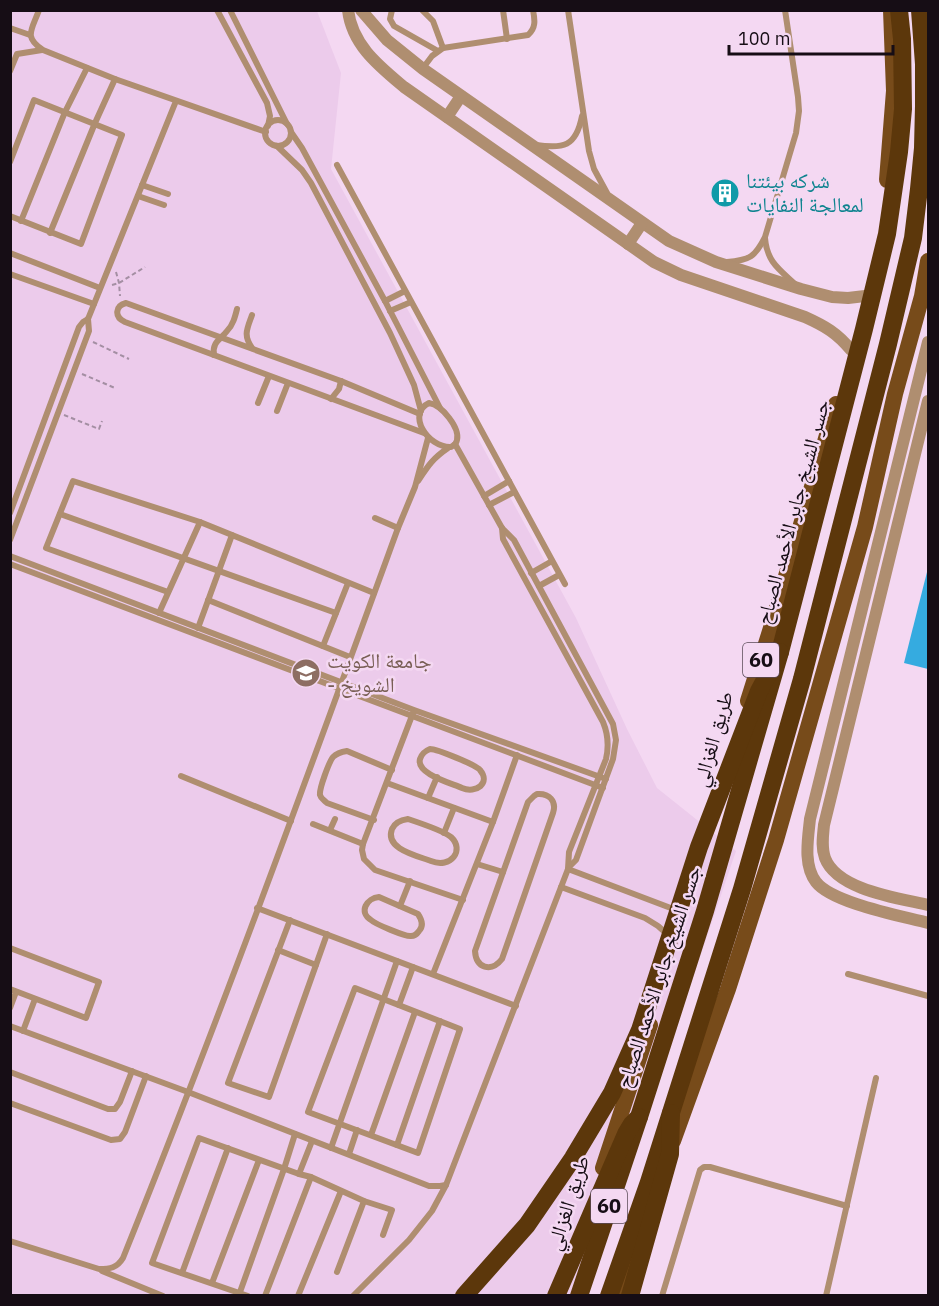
<svg xmlns="http://www.w3.org/2000/svg" width="939" height="1306" font-family="'IBM Plex Sans','Noto Naskh Arabic',sans-serif">
	<rect width="100%" height="100%" fill="#f4d8f2"/>
	<polygon fill="#eccbeb" points="10,11 317,11 341,73 331,169 576,618 627,729 657,788 736,851 658,1081 588,1295 11,1295"/>
	<polygon fill="#35abe0" points="928,568 928,669 904,663"/>
	<polygon fill="#c09fb2" stroke="#967788" stroke-width="1.5" points="724,183 733,185 728,200 718,196"/>
	<g fill="none" stroke-linecap="round" stroke-linejoin="round">
		<g stroke="#a48fa3" stroke-width="2" stroke-dasharray="4.5 3" stroke-linecap="butt">
			<polyline points="116,272 119,283 120,296"/>
			<polyline points="112,285 119,283 145,267"/>
			<polyline points="93,342 129,359"/>
			<polyline points="82,374 115,388"/>
			<polyline points="64,415 99,429 102,421"/>
		</g>
		<g stroke="#af8e70" stroke-width="6">
			<path d="M39,10C32,30 23,37 43,50L115,79L266,132"/>
			<polyline points="217,10 267,103 270,116 268,126"/>
			<polyline points="230,10 287,124"/>
			<polyline points="392,10 390,19 394,26 438,51"/>
			<polyline points="422,10 433,21 443,48"/>
			<polyline points="503,10 507,39"/>
			<polyline points="568,10 589,151 594,169 607,193"/>
			<polyline points="10,28 30,35"/>
			<path d="M423,68L432,56L443,48L528,35C536,28 535,20 533,10"/>
			<polyline points="10,71 17,54 42,50"/>
			<circle cx="278" cy="133" r="13"/>
			<polyline points="291,132 302,148 385,301 440,408"/>
			<path d="M536,145C563,149 576,147 582,116"/>
			<polyline points="277,146 302,170 311,183 390,333 414,385 421,411"/>
			<polyline points="10,162 34,100 122,135 81,244 10,216"/>
			<polyline points="337,165 565,584"/>
			<polyline points="142,185 168,194"/>
			<polyline points="138,196 164,205"/>
			<polyline points="21,221 65,112 87,68"/>
			<polyline points="50,233 95,123 115,79"/>
			<path d="M765,238C767,262 779,269 796,285"/>
			<polyline points="10,253 100,288"/>
			<path d="M727,262C750,260 755,257 765,237L796,133L799,111L798,97L785,10"/>
			<polyline points="10,274 94,304"/>
			<polyline points="385,301 405,291"/>
			<polyline points="390,311 411,302"/>
			<path d="M252,348C243,335 247,329 252,315"/>
			<path d="M214,355C212,342 220,340 227,331C233,325 235,317 237,309"/>
			<polyline points="331,399 339,389 341,381"/>
			<polyline points="258,403 269,376"/>
			<path d="M429,403C442,405 460,428 457,440C456,445 454,445 451,447C428,448 406,414 429,403Z"/>
			<polyline points="277,411 288,383"/>
			<path d="M420,414L341,381L126,303C115,306 114,317 125,322L424,433"/>
			<polyline points="455,444 502,528 514,540 613,724 616,740 613,759 576,860 569,867"/>
			<path d="M418,481C428,466 432,459 448,448"/>
			<polyline points="484,496 509,481"/>
			<polyline points="489,505 514,492"/>
			<polyline points="10,513 79,327 83,322 88,319 176,101"/>
			<polyline points="60,514 336,613"/>
			<polyline points="375,518 398,528"/>
			<polyline points="10,540 89,331 88,319"/>
			<polyline points="10,556 414,710 606,779"/>
			<polyline points="10,564 603,788"/>
			<polyline points="531,573 552,561"/>
			<polyline points="539,586 559,575"/>
			<polyline points="168,592 46,548 73,481 200,522 374,593"/>
			<polyline points="208,600 350,657"/>
			<polyline points="159,613 200,522"/>
			<polyline points="198,628 232,535"/>
			<polyline points="323,646 348,583"/>
			<polyline points="413,713 363,844 362,850 364,859 375,870 463,900"/>
			<path d="M430,749C437,749 476,765 480,770C491,783 476,794 462,788C451,783 416,774 420,759C422,753 425,751 430,749Z"/>
			<polyline points="181,776 291,821"/>
			<polyline points="387,783 493,822"/>
			<path d="M537,794C549,793 557,801 553,813L502,959C491,973 476,968 475,951L528,802L534,796Z"/>
			<polyline points="428,798 437,777"/>
			<path d="M408,819C417,822 444,831 451,837C465,850 451,869 431,861C418,856 384,849 392,829C395,822 401,820 408,819Z"/>
			<path d="M374,820L327,803C324,800 321,799 320,795C319,789 329,762 333,757C337,753 341,752 347,751L392,770"/>
			<polyline points="313,824 363,844"/>
			<polyline points="330,830 335,819"/>
			<polyline points="444,833 454,808"/>
			<polyline points="477,864 503,872"/>
			<polyline points="568,869 676,910"/>
			<polyline points="561,887 645,918 658,926 667,934"/>
			<path d="M379,897L418,914C422,920 424,926 419,931C417,934 414,936 411,936C406,937 375,924 371,920C358,912 367,898 379,897Z"/>
			<polyline points="400,906 410,881"/>
			<polyline points="257,908 516,1006"/>
			<polyline points="290,920 228,1083 269,1097 327,934"/>
			<polyline points="10,948 99,982 86,1018 10,989"/>
			<polyline points="278,950 316,965"/>
			<polyline points="433,974 493,822 517,755"/>
			<polyline points="848,974 928,996"/>
			<polygon points="355,988 460,1029 418,1153 308,1112"/>
			<polyline points="399,1005 413,967"/>
			<polyline points="10,1008 16,992"/>
			<polyline points="10,1026 188,1092 429,1186 440,1186 446,1185"/>
			<polyline points="23,1031 35,999"/>
			<polyline points="10,1072 108,1109 115,1109 120,1102 132,1071"/>
			<polyline points="10,1103 111,1140 120,1139 125,1132 146,1076"/>
			<polyline points="371,1135 415,1012"/>
			<polyline points="397,1145 440,1021"/>
			<polyline points="331,1148 397,961"/>
			<polyline points="349,1154 357,1130"/>
			<polyline points="299,1174 312,1141"/>
			<path d="M10,1241L99,1269C110,1269 117,1268 123,1258C220,1017 309,772 398,528L415,487L428,438"/>
			<polyline points="102,1271 163,1296"/>
			<polyline points="337,1272 364,1201"/>
			<polyline points="182,1273 228,1148"/>
			<polyline points="212,1283 259,1160"/>
			<polyline points="240,1292 284,1169 295,1134"/>
			<polyline points="248,1296 152,1263 199,1138 299,1174 311,1177 364,1201 392,1210 383,1235"/>
			<polyline points="265,1296 311,1177"/>
			<polyline points="298,1296 341,1191"/>
			<path d="M353,1296L409,1240L432,1211L446,1185L568,869L569,852L606,759C609,746 608,734 603,722L503,539L502,528"/>
			<polyline points="662,1296 700,1170 704,1167 710,1167 847,1206"/>
			<polyline points="826,1296 876,1078"/>
		</g>
		<g stroke="#af8e70" stroke-width="12">
			<path d="M348,10C352,45 379,66 404,87L654,262L681,275L805,317C825,326 837,333 851,350"/>
			<polyline points="361,10 387,40 423,69 669,241 716,262 801,289 832,297 848,298 865,296"/>
			<polyline points="447,117 461,96"/>
			<polyline points="628,244 642,223"/>
			<path d="M928,342L810,819C808,839 803,865 816,882C832,903 902,916 928,923"/>
			<path d="M928,401L824,825C823,836 821,847 825,858C837,890 898,898 928,905"/>
		</g>
		<g stroke="#774b1a" stroke-width="16">
			<polyline points="887,180 894,91 891,10"/>
			<polyline points="748,701 771,628 836,404"/>
			<polyline points="673,1141 728,989 776,840 865,527 895,394 922,296 928,261"/>
			<polyline points="603,1168 650,1025"/>
			<polyline points="620,1296 633,1256"/>
		</g>
		<g stroke="#5c370b" stroke-width="18">
			<polyline points="579,1296 639,1117 705,911 780,652 864,329 887,234 899,152 903,109 902,39 899,10"/>
			<polyline points="609,1296 649,1182 742,889 802,679 888,344 913,238 919,189 923,148 924,106 924,64 920,10"/>
		</g>
		<g stroke="#5c370b" stroke-width="18">
			<polyline points="464,1296 527,1225 573,1158 612,1093 640,1030 699,847 759,691 780,652"/>
			<polyline points="556,1296 626,1134 632,1124 639,1117"/>
			<polyline points="630,1296 670,1154 671,1113"/>
		</g>
	</g>
	<defs>
		<g id="building-disc" transform="scale(1.5)"><circle r="9.5" fill="#0f9aa8" stroke="#f4d8f2"/><path d="M-4-6H4V6H1V3H-1V6H-4ZM-2.5-4.3h1.7v1.8h-1.7ZM.8-4.3h1.7v1.8H.8ZM-2.5-1h1.7V.8h-1.7ZM.8-1h1.7V.8H.8Z" fill="#fff"/></g>
		<g id="university-disc" transform="scale(1.5)"><circle r="9.5" fill="#8d6e63" stroke="#f4d8f2"/><path d="M0-5L7-2L0 1L-7-2ZM-4 1L0 2.5L4 1V4Q0 6-4 4Z" fill="#fff"/></g>
	</defs>
	<g fill-rule="evenodd">
		<use href="#building-disc" x="725" y="193"/>
		<use href="#university-disc" x="306" y="673"/>
	</g>
	<g text-anchor="middle" stroke-width="5" stroke-linejoin="round" paint-order="stroke">
		<g fill="#f4d8f2" stroke="#594a57" stroke-width="1.5">
			<rect x="743" y="643" width="36" height="34" rx="4.5"/>
			<rect x="591" y="1189" width="36" height="34" rx="4.5"/>
		</g>
		<g font-size="20" font-weight="bold" fill="#160d15">
			<text x="761" y="667">60</text>
			<text x="609" y="1213">60</text>
		</g>
		<g font-size="21" fill="#0d838f" stroke="#f4d8f2" text-anchor="start">
			<text x="746" y="188">شركه بيئتنا<tspan x="746" dy="24">لمعالجة النفايات</tspan></text>
		</g>
		<g font-size="21" fill="#160d15" stroke="#f4d8f2">
			<text transform="translate(793 512) rotate(-75)" y="7">جسر الشيخ جابر الأحمد الصباح</text>
			<text transform="translate(713 739) rotate(-74)" y="7">طريق الغزالي</text>
			<text transform="translate(659 977) rotate(-72)" y="7">جسر الشيخ جابر الأحمد الصباح</text>
			<text transform="translate(568 1203) rotate(-72)" y="7">طريق الغزالي</text>
		</g>
		<g font-size="21" fill="#785e54" stroke="#f4d8f2" text-anchor="start">
			<text x="327" y="668">جامعة الكويت<tspan x="327" dy="24">- الشويخ</tspan></text>
		</g>
	</g>
	<rect width="939" height="1306" fill="none" stroke="#160d15" stroke-width="24"/>
	<path d="M729 45v9h164v-9" fill="none" stroke="#160d15" stroke-width="3"/>
	<text x="738" y="45" font-size="18" fill="#160d15" stroke="#f4d8f2" stroke-width="4.5" paint-order="stroke">100 m</text>
</svg>
